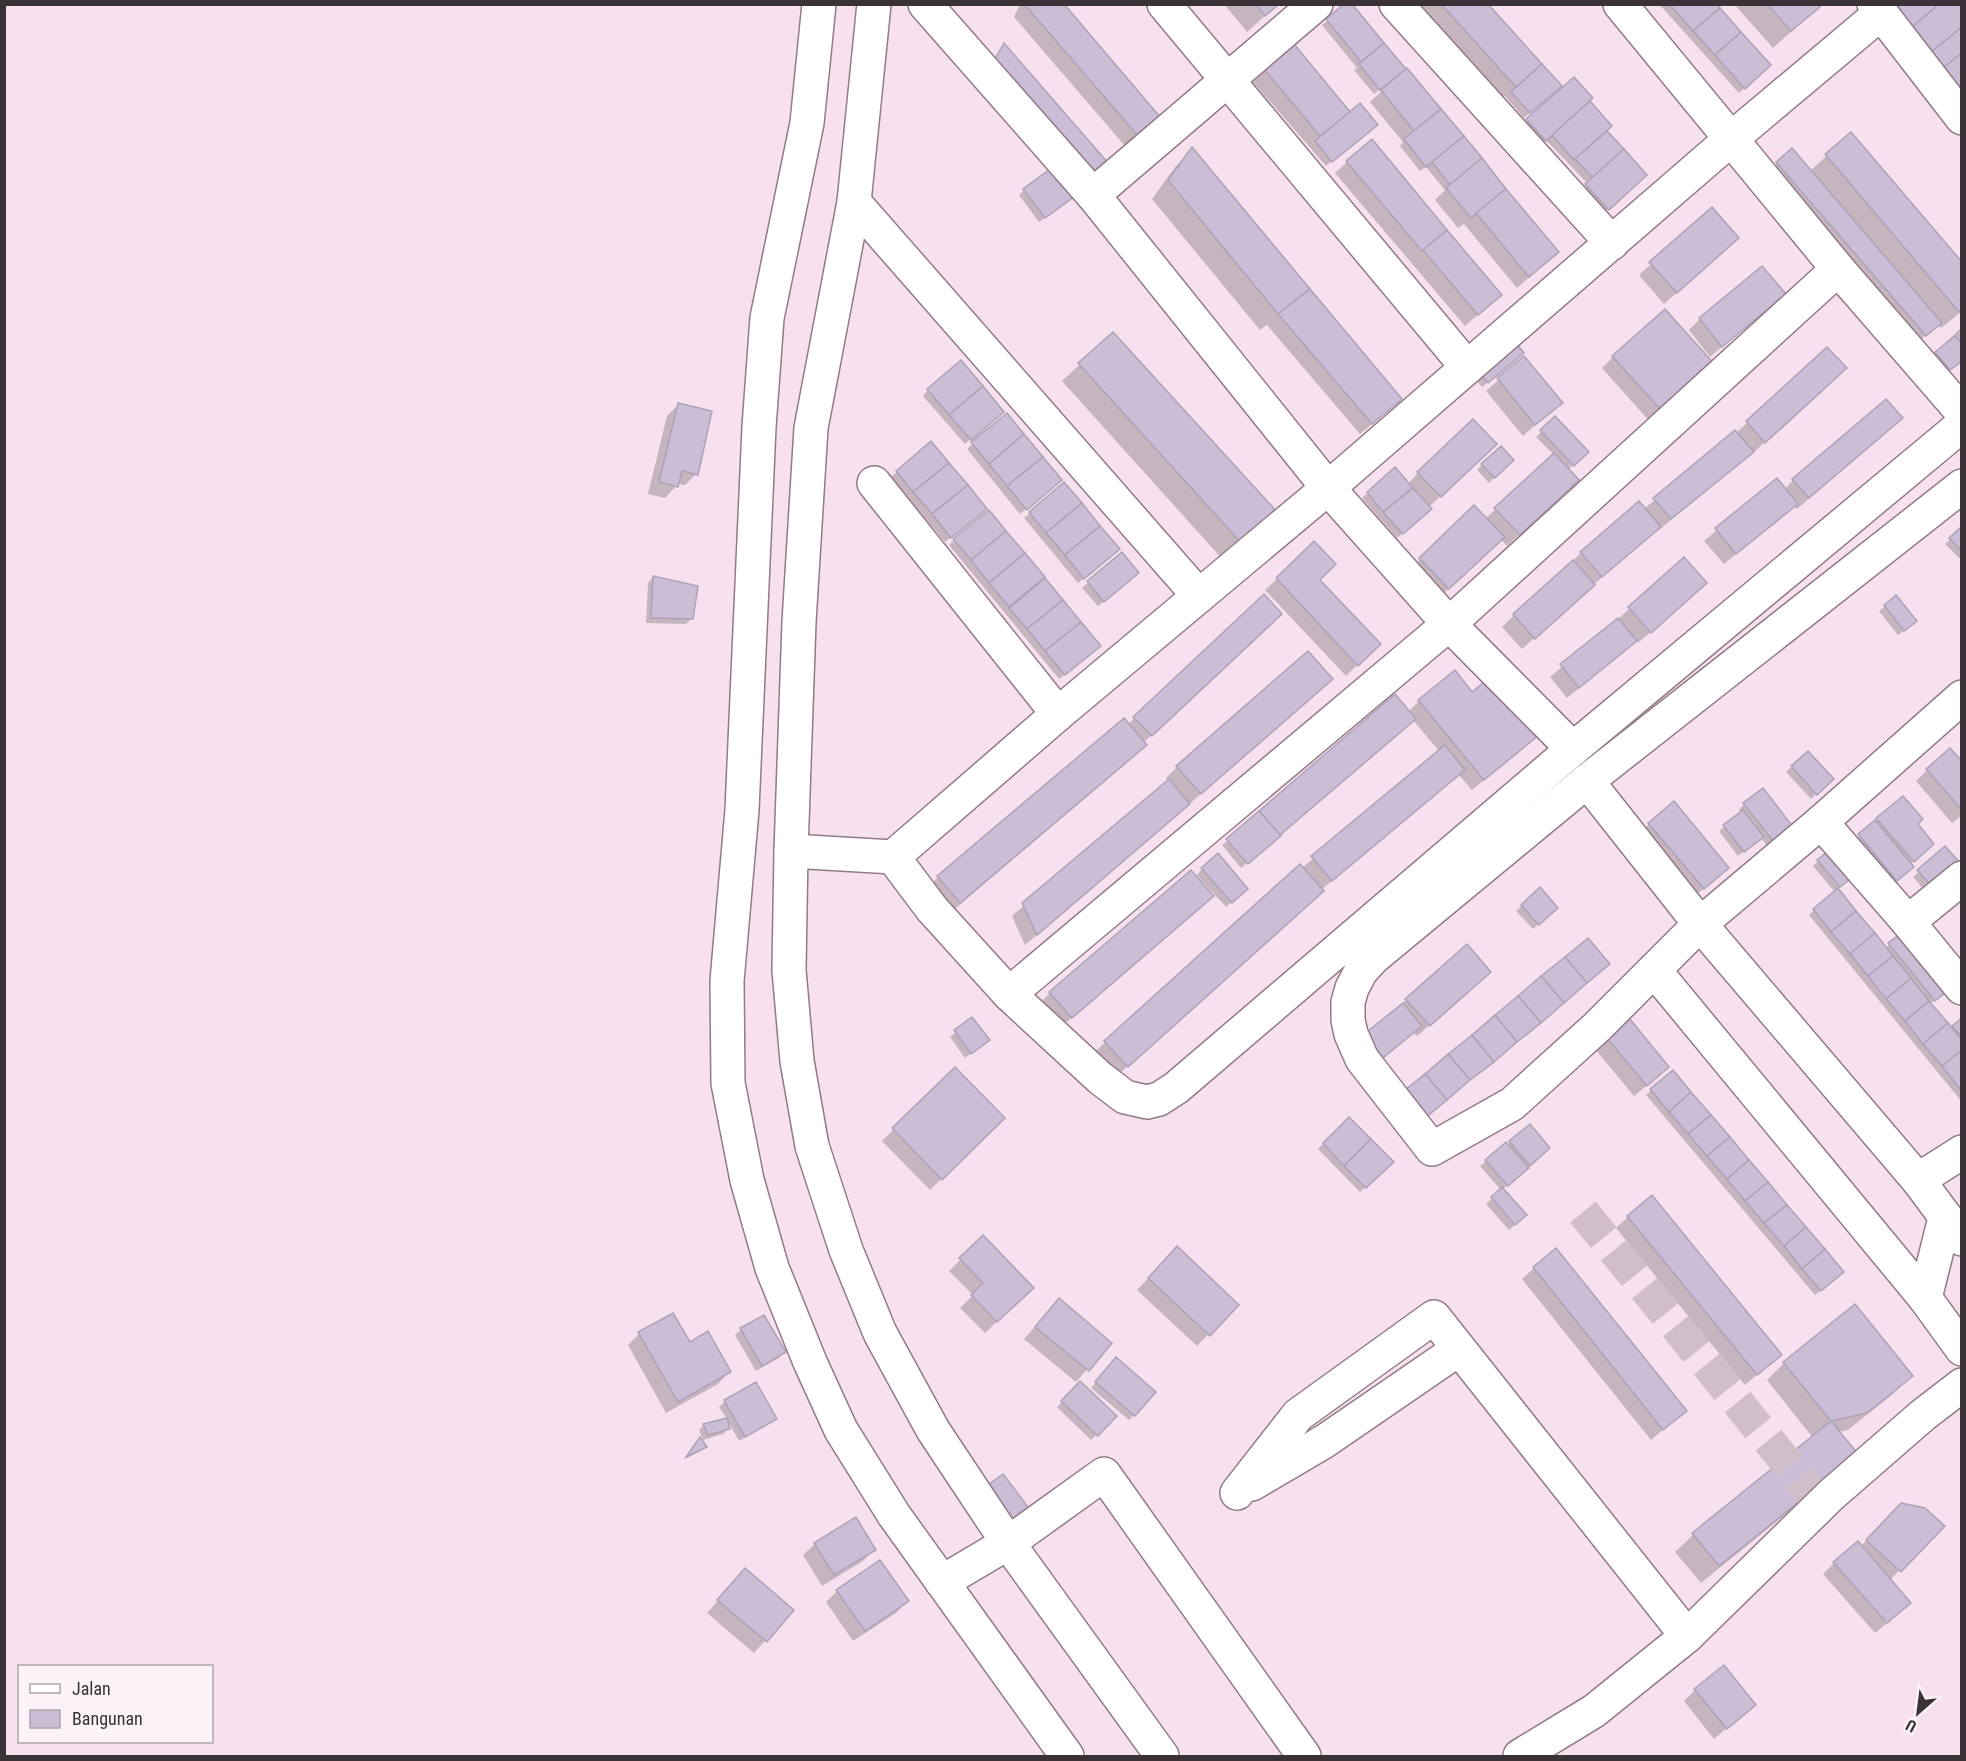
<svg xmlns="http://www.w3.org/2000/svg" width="1966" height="1761" font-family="'Roboto Condensed',sans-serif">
	<rect width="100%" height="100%" fill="#f8e1ee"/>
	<g fill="#0003">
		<polygon points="1020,4 1062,4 1158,117 1125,146 1014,17"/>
		<polygon points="1224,4 1278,4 1247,32"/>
		<polygon points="1350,4 1404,69 1395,78 1557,252 1517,288 1464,224 1458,228 1435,200 1445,190 1426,167 1420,171 1400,146 1403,142 1370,102 1381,92 1379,90 1374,94 1354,70 1357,68 1322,25"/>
		<polygon points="1419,4 1486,4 1560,86 1524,118 1505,96 1503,98"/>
		<polygon points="1659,4 1715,4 1769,65 1739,93"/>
		<polygon points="1734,4 1816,4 1818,7 1773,48"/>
		<polygon points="1294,46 1350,114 1370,130 1326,166 1253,82"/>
		<polygon points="1574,79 1588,101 1610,126 1605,131 1645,175 1596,220 1575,197 1588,184 1546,140 1533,151 1516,132"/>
		<polygon points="1851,134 1962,264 1962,311 1941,328 1938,324 1913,347 1766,174 1777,163 1810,171"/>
		<polygon points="1192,150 1389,410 1360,434 1267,325 1260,330 1152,199 1175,167"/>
		<polygon points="1347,162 1500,295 1465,326 1335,173"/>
		<polygon points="1024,190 1067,202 1039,222 1019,195"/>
		<polygon points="1712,209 1726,249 1664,304 1639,275"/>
		<polygon points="1784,294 1710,357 1689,330 1700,319"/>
		<polygon points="1962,327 1962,363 1960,362 1944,374 1930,358 1946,344 1945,343"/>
		<polygon points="1113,334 1259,531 1225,562 1062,381"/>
		<polygon points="1827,349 1834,379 1753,453 1751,452 1659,530 1657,528 1522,649 1502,627 1514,615 1581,553 1644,509 1735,432 1736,433"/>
		<polygon points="1613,357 1714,366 1651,423 1602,368"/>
		<polygon points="1517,358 1482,387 1471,374"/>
		<polygon points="1524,358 1560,403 1523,436 1486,391"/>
		<polygon points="928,390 997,417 965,444 923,396"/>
		<polygon points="678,405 696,474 685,485 678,484 665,498 648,494 667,416"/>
		<polygon points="1006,415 1055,485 1020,514 967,449"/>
		<polygon points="1555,418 1587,452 1568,470 1565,491 1507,546 1501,539 1443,594 1409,570 1474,507 1485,519 1554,455 1536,437"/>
		<polygon points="1889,429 1797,509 1794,506 1724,564 1704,541 1776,480 1784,490 1793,480"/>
		<polygon points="1483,456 1428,508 1424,515 1397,538 1362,498 1395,469 1408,484 1418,473"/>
		<polygon points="1512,460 1489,483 1477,470 1482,465"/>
		<polygon points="897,472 980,514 945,542 891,477"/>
		<polygon points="1064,484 1113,554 1078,583 1024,518"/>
		<polygon points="988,512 1099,646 1059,679 949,545"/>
		<polygon points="1962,528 1962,561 1945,544"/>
		<polygon points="1122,554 1132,578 1098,606 1082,588"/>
		<polygon points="1684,559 1694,595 1638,643 1636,640 1624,652 1567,698 1550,677 1617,620"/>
		<polygon points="653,577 691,619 686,624 646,623 648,583"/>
		<polygon points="1277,579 1318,580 1378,644 1346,676 1265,590"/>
		<polygon points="1264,596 1268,625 1143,743 1145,745 1127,762 942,920 921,895 938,877 1124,720 1128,724"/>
		<polygon points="1885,606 1910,626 1898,635 1879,611"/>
		<polygon points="1331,679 1177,815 1025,945 1012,916 1168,781 1166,778 1177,767"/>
		<polygon points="1472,694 1524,747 1472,790 1458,774 1321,890 1304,908 1109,1083 1087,1059 1300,866 1302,868 1439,751 1413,720 1241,868 1222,845 1408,712 1419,701"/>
		<polygon points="1807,753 1832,779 1811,799 1786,772"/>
		<polygon points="1962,764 1962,815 1952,823 1916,781 1927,770"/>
		<polygon points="1903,798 1916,825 1921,855 1910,864 1907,872 1891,885 1854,841"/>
		<polygon points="1744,804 1792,827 1768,847 1761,838 1738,856 1719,831 1741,813 1739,810"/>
		<polygon points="1649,824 1716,879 1691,899 1638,835"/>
		<polygon points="1945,848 1930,897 1913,877"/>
		<polygon points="1818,861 1849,879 1837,890 1885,948 1905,932 1945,992 1930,1004 1951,1029 1962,1020 1962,1102 1809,915 1835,892 1813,866"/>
		<polygon points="1202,869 1241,894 1226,907 1197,875"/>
		<polygon points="1540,890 1551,913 1533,929 1516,911"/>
		<polygon points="1212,896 1060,1028 1039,1004 1050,993"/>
		<polygon points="1478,983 1417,1036 1394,1012 1406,1000"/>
		<polygon points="972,1019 982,1045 965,1058 950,1037"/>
		<polygon points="1607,1038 1656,1078 1634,1096 1596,1050"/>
		<polygon points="954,1069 1003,1118 930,1190 882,1141"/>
		<polygon points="1651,1090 1837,1277 1815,1295 1646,1095"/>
		<polygon points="1349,1119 1391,1162 1360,1192 1318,1149"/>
		<polygon points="1530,1126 1543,1153 1502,1190 1525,1215 1509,1230 1486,1204 1501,1190 1480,1166"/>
		<polygon points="1628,1217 1780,1355 1745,1385 1616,1228"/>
		<polygon points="983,1238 1020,1299 985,1333 960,1308 973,1295 949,1271"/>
		<polygon points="1166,1260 1237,1305 1197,1346 1137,1290"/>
		<polygon points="1534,1268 1685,1411 1651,1440 1522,1279"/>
		<polygon points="1059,1300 1110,1343 1076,1382 1024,1339"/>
		<polygon points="764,1317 785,1352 779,1358 756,1371 735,1335 741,1330"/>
		<polygon points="639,1334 689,1344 729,1372 718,1384 666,1413 628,1345"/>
		<polygon points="1784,1363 1911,1376 1894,1393 1848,1430 1838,1432 1838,1472 1701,1583 1675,1552 1693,1535 1813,1438 1767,1380"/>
		<polygon points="1111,1364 1134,1415 1129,1420 1091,1388"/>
		<polygon points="1080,1383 1115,1416 1091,1440 1057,1407"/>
		<polygon points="755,1384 775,1418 769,1424 739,1441 727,1419 728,1429 723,1434 703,1440 699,1430 704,1425 727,1419 719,1407 725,1401"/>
		<polygon points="700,1440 705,1447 699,1452 685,1459"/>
		<polygon points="1902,1504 1942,1526 1890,1580 1898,1614 1875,1633 1823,1574 1834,1563 1861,1546"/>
		<polygon points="815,1544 874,1549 863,1561 822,1586 803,1555"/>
		<polygon points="745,1570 792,1610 754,1653 707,1613"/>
		<polygon points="837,1591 907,1601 896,1613 853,1641 826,1602"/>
		<polygon points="1695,1690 1754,1705 1714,1739 1684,1701"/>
	</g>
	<g fill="#ccbdd7" stroke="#ada2b6" stroke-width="1.5">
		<polygon points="1064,4 1160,117 1138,136 1025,5"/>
		<polygon points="1256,4 1279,4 1265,16"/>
		<polygon points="1344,4 1352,4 1384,43 1361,62 1326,19"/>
		<polygon points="1441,4 1488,4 1542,64 1516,87"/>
		<polygon points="1673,4 1717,4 1720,8 1693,31 1671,6"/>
		<polygon points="1767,4 1818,4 1820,7 1791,31"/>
		<polygon points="1896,4 1939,4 1910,29 1892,8"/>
		<polygon points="1939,4 1962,4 1962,27 1930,53 1910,29"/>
		<polygon points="1720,8 1741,32 1715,55 1693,31"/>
		<polygon points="1962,27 1962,53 1943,68 1930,53"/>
		<polygon points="1741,32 1771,65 1745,89 1715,55"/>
		<polygon points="1004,43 1108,163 1091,178 992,64"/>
		<polygon points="1384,43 1406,69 1380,90 1359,64"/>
		<polygon points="1294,44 1350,112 1320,136 1264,69"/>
		<polygon points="1962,53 1962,90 1943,68"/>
		<polygon points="1542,64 1562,86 1530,113 1511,92"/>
		<polygon points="1407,68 1441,109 1414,131 1381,90"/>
		<polygon points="1574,77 1593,98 1546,141 1526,119"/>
		<polygon points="1590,101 1612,126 1574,160 1552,135"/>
		<polygon points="1360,103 1378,125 1332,162 1315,141"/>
		<polygon points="1441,109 1464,136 1426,167 1404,139"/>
		<polygon points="1607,131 1624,149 1593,178 1575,159"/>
		<polygon points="1851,132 1962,262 1962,310 1959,312 1825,154"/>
		<polygon points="1464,136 1482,158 1450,185 1432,162"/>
		<polygon points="1372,139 1447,230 1422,251 1346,161"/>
		<polygon points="1192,147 1310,289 1278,314 1168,180"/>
		<polygon points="1792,148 1942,323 1926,336 1776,162"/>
		<polygon points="1624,149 1647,175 1609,210 1585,184"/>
		<polygon points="1482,158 1506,189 1471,218 1446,188"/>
		<polygon points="1053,167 1074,197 1045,218 1023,189"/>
		<polygon points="1506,189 1559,252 1529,277 1476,213"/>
		<polygon points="1712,207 1739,238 1677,293 1649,262"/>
		<polygon points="1447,230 1502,295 1478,315 1423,250"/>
		<polygon points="1762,266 1786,294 1722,347 1699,318"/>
		<polygon points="1310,289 1402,399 1372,424 1278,314"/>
		<polygon points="1665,309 1716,366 1663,412 1612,356"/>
		<polygon points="1113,332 1278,513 1243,545 1078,363"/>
		<polygon points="1955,336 1962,344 1962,361 1950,370 1935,352"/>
		<polygon points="1511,337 1524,353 1488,383 1475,367"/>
		<polygon points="1827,347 1847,368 1765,443 1746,421"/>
		<polygon points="1524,356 1563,403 1535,425 1497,378"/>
		<polygon points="961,360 983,386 949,415 927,389"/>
		<polygon points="983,386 1004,412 971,440 949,415"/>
		<polygon points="1886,399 1903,418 1809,498 1792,479"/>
		<polygon points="678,403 712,411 698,475 682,471 678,487 659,482"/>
		<polygon points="1007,413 1024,434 989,464 971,442"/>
		<polygon points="1555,416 1589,452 1574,466 1540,430"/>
		<polygon points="1473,419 1497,444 1441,497 1417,472"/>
		<polygon points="1735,430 1754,452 1671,519 1653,498"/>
		<polygon points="1024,434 1043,457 1007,486 989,464"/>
		<polygon points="931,441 949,463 913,492 896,471"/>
		<polygon points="1501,446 1514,460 1495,478 1481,464"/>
		<polygon points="1554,453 1579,480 1520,535 1494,508"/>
		<polygon points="1043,457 1062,480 1027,510 1007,486"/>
		<polygon points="949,463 968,485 932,514 913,492"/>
		<polygon points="1395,467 1413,488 1383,512 1367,492"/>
		<polygon points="1777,478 1798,504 1736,554 1715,528"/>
		<polygon points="1064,482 1082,503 1046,533 1029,512"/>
		<polygon points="968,485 987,509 951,538 932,514"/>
		<polygon points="1413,488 1432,509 1403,534 1383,512"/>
		<polygon points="1639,501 1661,527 1602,577 1580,552"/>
		<polygon points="1082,503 1100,526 1065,555 1046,533"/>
		<polygon points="1474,505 1505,537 1449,589 1419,558"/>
		<polygon points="989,510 1006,531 971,560 953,539"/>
		<polygon points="1100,526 1120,549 1084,579 1065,555"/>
		<polygon points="1962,526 1962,551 1949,538"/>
		<polygon points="1006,531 1025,553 989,583 971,560"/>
		<polygon points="1314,541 1336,564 1320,580 1381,644 1358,666 1276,578"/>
		<polygon points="1122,552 1139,573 1104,602 1087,581"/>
		<polygon points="1025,553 1045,577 1009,607 989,583"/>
		<polygon points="1684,557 1707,583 1651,633 1628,607"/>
		<polygon points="1573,560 1595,585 1535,639 1513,614"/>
		<polygon points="653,576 698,586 693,619 651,618"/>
		<polygon points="1045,578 1063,600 1027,629 1009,608"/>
		<polygon points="1264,594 1282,614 1152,736 1133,717"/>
		<polygon points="1896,595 1917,621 1904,631 1884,605"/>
		<polygon points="1063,600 1081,622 1045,651 1027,629"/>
		<polygon points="1618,618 1637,641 1579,688 1560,664"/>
		<polygon points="1081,622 1101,646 1065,675 1045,651"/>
		<polygon points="1308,651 1333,679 1201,794 1176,766"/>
		<polygon points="1455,670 1472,692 1489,678 1538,736 1484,780 1418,700"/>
		<polygon points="1395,694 1416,719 1280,835 1259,811"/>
		<polygon points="1124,718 1147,745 960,903 937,876"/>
		<polygon points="1445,745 1465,770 1332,881 1311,856"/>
		<polygon points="1950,748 1962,761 1962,810 1926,769"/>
		<polygon points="1808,751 1834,779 1817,795 1791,766"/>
		<polygon points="1169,779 1190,804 1037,935 1022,903"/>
		<polygon points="1763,788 1794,828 1774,842 1743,803"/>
		<polygon points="1903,796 1923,819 1918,824 1934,844 1914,862 1876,818"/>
		<polygon points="1674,801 1729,868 1704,889 1648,823"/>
		<polygon points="1743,810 1764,837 1744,852 1723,825"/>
		<polygon points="1259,811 1281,836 1248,864 1226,839"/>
		<polygon points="1875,820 1914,867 1897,881 1858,834"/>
		<polygon points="1834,846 1857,874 1840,887 1817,860"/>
		<polygon points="1945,846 1962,865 1937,892 1917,870"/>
		<polygon points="1218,853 1248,889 1232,903 1201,868"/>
		<polygon points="1300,864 1324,891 1128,1067 1104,1041"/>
		<polygon points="1191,870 1214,896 1072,1018 1049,992"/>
		<polygon points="1540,887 1558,908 1539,925 1521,905"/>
		<polygon points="1838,888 1856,911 1831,932 1813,909"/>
		<polygon points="1856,911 1875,933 1850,954 1831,932"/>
		<polygon points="1906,930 1953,987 1935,1001 1888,943"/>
		<polygon points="1875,933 1893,956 1868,976 1850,954"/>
		<polygon points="1588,938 1610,964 1587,983 1565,957"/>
		<polygon points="1467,944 1491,972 1430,1026 1405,999"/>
		<polygon points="1893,956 1911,978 1886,999 1868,976"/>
		<polygon points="1565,957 1587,983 1564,1003 1541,976"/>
		<polygon points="1541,976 1564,1003 1541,1023 1518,996"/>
		<polygon points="1911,978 1929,1001 1905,1021 1886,999"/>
		<polygon points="1518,996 1541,1023 1517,1042 1495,1015"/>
		<polygon points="1929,1001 1948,1023 1923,1044 1905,1021"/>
		<polygon points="1403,1003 1422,1026 1378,1062 1358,1039"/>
		<polygon points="1495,1015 1517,1042 1494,1062 1472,1035"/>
		<polygon points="972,1017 990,1040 971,1054 954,1030"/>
		<polygon points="1629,1018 1669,1067 1647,1086 1606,1037"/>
		<polygon points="1962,1018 1962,1037 1952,1026"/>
		<polygon points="1948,1023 1962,1040 1962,1050 1942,1066 1923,1044"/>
		<polygon points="1472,1035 1494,1062 1470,1080 1448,1054"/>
		<polygon points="1962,1050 1962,1087 1960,1089 1942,1066"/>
		<polygon points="1448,1054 1470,1080 1447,1100 1425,1074"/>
		<polygon points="955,1067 1005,1118 942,1180 892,1128"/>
		<polygon points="1673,1070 1691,1092 1669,1112 1650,1089"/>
		<polygon points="1425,1074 1447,1100 1424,1119 1401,1093"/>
		<polygon points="1691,1092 1711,1115 1688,1134 1669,1112"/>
		<polygon points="1711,1115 1730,1137 1707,1156 1688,1134"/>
		<polygon points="1349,1117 1371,1139 1344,1166 1323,1143"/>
		<polygon points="1530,1124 1550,1148 1530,1166 1509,1141"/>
		<polygon points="1730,1137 1749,1160 1727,1179 1707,1156"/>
		<polygon points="1371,1139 1394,1162 1366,1188 1344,1166"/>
		<polygon points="1506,1142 1529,1168 1508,1186 1485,1160"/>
		<polygon points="1749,1160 1768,1182 1745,1201 1727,1179"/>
		<polygon points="1768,1182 1787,1205 1764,1223 1745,1201"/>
		<polygon points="1502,1187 1527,1215 1515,1225 1491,1197"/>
		<polygon points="1652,1195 1782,1355 1757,1375 1627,1216"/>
		<polygon points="1787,1205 1806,1227 1784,1246 1764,1223"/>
		<polygon points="1806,1227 1825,1249 1802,1269 1784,1246"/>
		<polygon points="983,1235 1034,1288 997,1322 971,1295 983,1283 959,1258"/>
		<polygon points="1177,1246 1239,1305 1210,1336 1148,1278"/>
		<polygon points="1556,1248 1687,1411 1663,1430 1533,1267"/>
		<polygon points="1825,1249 1844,1272 1821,1291 1802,1269"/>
		<polygon points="1059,1298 1112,1343 1089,1371 1035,1327"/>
		<polygon points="1855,1304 1913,1376 1867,1413 1831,1421 1783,1362"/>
		<polygon points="673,1313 690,1342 708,1331 731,1372 678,1402 638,1332"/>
		<polygon points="764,1315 786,1352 762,1366 740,1328"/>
		<polygon points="1116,1357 1156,1392 1135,1416 1095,1382"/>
		<polygon points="1080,1381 1117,1416 1098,1436 1061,1401"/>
		<polygon points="756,1382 777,1419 745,1437 724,1400"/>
		<polygon points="727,1418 730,1429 708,1435 703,1424"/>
		<polygon points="1831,1421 1858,1454 1719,1566 1692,1533"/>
		<polygon points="700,1437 707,1447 686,1457 695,1444"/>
		<polygon points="1003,1474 1034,1515 1012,1531 981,1490"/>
		<polygon points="1901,1503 1925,1508 1945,1526 1901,1572 1866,1540"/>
		<polygon points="856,1517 876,1550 834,1575 814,1543"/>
		<polygon points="1858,1541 1911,1603 1887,1623 1833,1562"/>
		<polygon points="880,1560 909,1601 865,1631 836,1590"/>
		<polygon points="745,1568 794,1610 767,1642 717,1600"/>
		<polygon points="1724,1665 1756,1705 1727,1729 1694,1689"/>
	</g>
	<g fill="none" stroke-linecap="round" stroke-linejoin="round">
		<polyline stroke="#d2bec9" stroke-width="33" stroke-dasharray="33 16" stroke-linecap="butt" points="1583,1212 1821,1505"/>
		<g stroke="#907b87" stroke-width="36">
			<g id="minor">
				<polyline points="819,4 807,123 767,318 759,427 742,810 727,981 728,1083 747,1180 772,1268 810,1362 841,1430 894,1515 1067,1756"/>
				<polyline points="874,4 854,202 811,428 799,622 791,851 789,970 797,1061 812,1146 846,1250 880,1333 933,1430 1008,1543 1162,1756"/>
				<polyline points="925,4 1093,195 1328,488 1449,624 1573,749"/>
				<polyline points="1164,4 1467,367"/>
				<polyline points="1396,4 1612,243"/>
				<polyline points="1620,4 1838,269"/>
				<polyline points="1874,4 1962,118"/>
				<polyline points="1881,13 1731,139 1328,488 1058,714 893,857 932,909 1009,994 1100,1078 1125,1097 1147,1102 1159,1099 1176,1088 1573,749 1962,425"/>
				<polyline points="1093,195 1316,4"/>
				<polyline points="854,202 1199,596"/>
				<polyline points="874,483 1058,714"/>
				<polyline points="1962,486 1587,781 1374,957 1361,971 1352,988 1348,1002 1348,1020 1351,1034 1362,1059 1432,1149 1512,1104 1597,1027 1700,924 1821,822 1962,697"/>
				<polyline points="1587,781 1700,924 1918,1180 1962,1239"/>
				<polyline points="1821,822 1908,922 1962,988"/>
				<polyline points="791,851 893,857"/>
				<polyline points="1908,922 1962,878"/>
				<polyline points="1654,970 1925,1298 1962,1349"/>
				<polyline points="1009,994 1449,624 1838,269 1962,412"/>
				<polyline points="1918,1180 1962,1152"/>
				<polyline points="1925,1298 1945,1218"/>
				<polyline points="1252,1484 1325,1441 1459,1349"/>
				<polyline points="1237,1493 1298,1415 1434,1317 1687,1636"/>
				<polyline points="942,1582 1008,1543 1104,1474 1304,1756"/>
				<polyline points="1520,1756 1594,1711 1687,1636 1831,1495 1923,1415 1962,1385"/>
			</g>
		</g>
		<use href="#minor" stroke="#fff" stroke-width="33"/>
	</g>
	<rect width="1966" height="1761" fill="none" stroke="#3a3237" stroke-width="12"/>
	<rect x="18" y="1665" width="195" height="78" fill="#fcf3f8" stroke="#aea6ab" stroke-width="1.5"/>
	<rect x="30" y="1684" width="30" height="9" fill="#ffffff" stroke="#aea6ab" stroke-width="1.5"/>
	<text x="72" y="1695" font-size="18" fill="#3a3237">Jalan</text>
	<rect x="30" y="1710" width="30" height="18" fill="#ccbdd7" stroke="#aea6ab" stroke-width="1.5"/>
	<text x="72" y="1725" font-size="18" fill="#3a3237">Bangunan</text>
	<g transform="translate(1918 1713) rotate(208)" stroke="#fcf3f8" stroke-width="4.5" paint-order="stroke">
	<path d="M0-4.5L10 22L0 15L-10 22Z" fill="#3a3237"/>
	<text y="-9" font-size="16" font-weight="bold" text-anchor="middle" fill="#3a3237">U</text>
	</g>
</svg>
